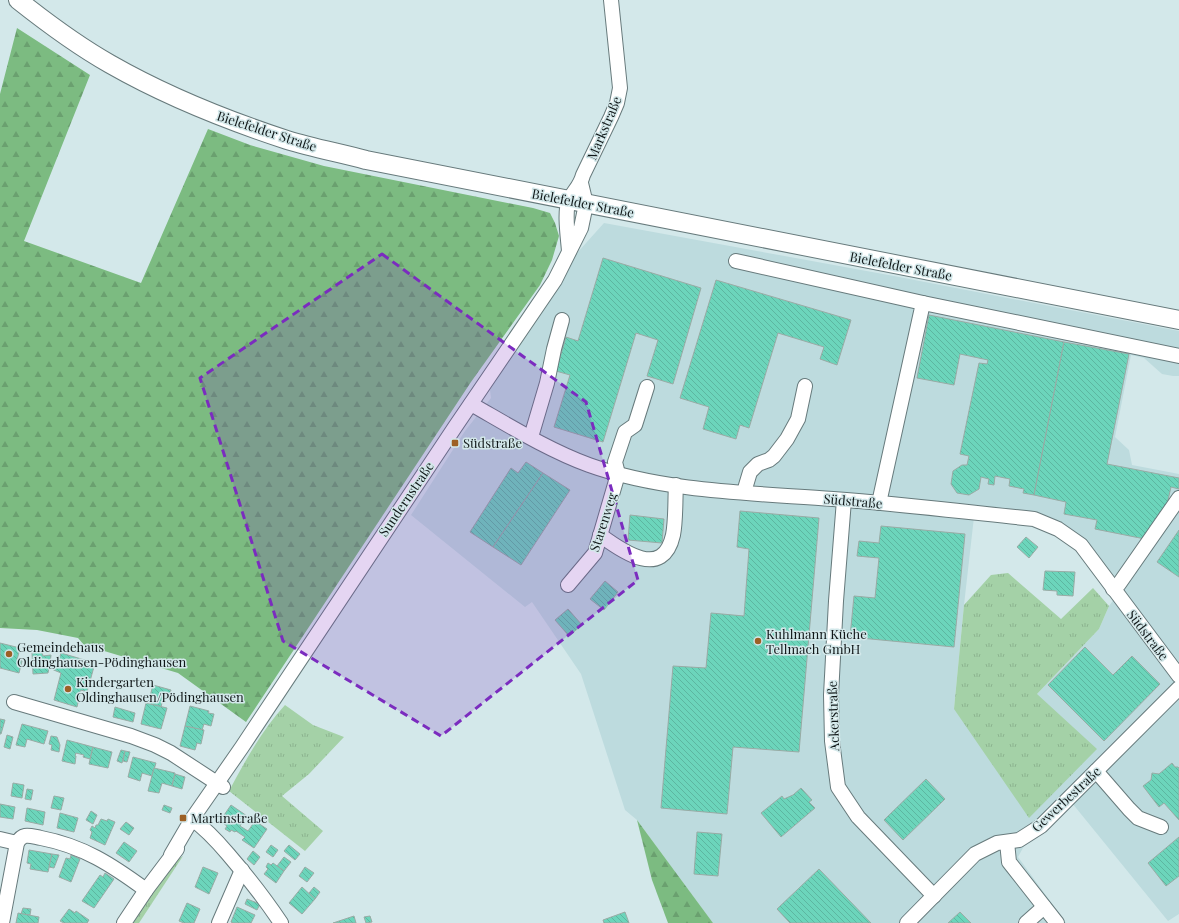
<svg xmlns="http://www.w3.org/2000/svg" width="1179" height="923" font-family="'Playfair Display',serif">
	<defs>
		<pattern id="grass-tufts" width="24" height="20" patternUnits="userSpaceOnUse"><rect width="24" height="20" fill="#a4d1a7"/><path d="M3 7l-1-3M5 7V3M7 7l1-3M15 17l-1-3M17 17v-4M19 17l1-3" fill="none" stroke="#8cb38f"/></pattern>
		<pattern id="forest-firs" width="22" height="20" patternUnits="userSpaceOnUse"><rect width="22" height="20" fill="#7cbb81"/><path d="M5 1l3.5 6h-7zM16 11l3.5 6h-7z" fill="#6aa06f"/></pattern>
		<pattern id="building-back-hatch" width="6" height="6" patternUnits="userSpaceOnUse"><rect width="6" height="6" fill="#6cd5bb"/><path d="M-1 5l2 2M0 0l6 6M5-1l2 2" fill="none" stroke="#5db6a0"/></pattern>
	</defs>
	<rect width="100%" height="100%" fill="#d3e8ea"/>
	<path fill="#bddbde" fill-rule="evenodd" d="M604,223L894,276L1179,331V376H1173L1162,374L1144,358L1131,355L1115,437L1129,450L1132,465L1179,474V914L1168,921L1072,803L1038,837L1024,846L1018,857L1066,923H713L637,820L625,810L581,674L532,602L525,607L411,515L465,431L491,398L490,390L577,253ZM975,508L1079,538L1109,570L1123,587L1109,606L1099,629L1037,694L954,709L964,605Z"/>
	<g fill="url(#grass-tufts)">
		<polygon points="1008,573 1061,619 1093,588 1109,606 1099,629 1037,694 1097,749 1029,818 954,709 964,605 991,575"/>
		<path d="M285,705L313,725L344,737L309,774L282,796L323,831L305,851L229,791C245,761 262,730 285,705Z"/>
		<polygon points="183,856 139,923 129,923 172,864"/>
	</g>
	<g fill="url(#forest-firs)">
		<polygon points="17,28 90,75 24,241 141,283 208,129 250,145 324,166 533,208 550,213 555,223 559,236 552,260 540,285 471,382 246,722 178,673 84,645 78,638 37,630 0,628 0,94"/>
		<polygon points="637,820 713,923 668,923 652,880"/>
	</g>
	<g fill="url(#building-back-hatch)" stroke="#99aba5">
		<polygon points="603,258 701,288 673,384 647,376 658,340 636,333 603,442 554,427 570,375 556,371 566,337 578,341"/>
		<polygon points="716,280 851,320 837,365 820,359 824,347 778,333 749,428 740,425 736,439 703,429 709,407 680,398"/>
		<polygon points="929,315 1064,342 1034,495 1023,493 1024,489 1009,486 1010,479 995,476 994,485 988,484 989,479 981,477 979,489 969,495 957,493 951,484 953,471 962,465 967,465 969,456 960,454 979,363 987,364 988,360 960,354 954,385 917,378"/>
		<polygon points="1064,342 1129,354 1107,464 1179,478 1179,489 1171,487 1166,509 1145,539 1095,529 1097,520 1064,514 1066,502 1034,495"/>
		<polygon points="526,462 543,473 493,547 470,532 511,468 518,473"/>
		<polygon points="543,473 570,490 521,565 493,547"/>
		<polygon points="740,511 819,518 799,752 733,747 727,814 661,808 673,666 706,668 711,613 744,616 749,549 737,547"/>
		<polygon points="630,515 664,519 662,543 628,540"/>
		<polygon points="881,526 965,534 954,647 850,637 854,596 875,598 879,558 857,556 859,541 879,543"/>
		<polygon points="1179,530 1179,577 1157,562"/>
		<polygon points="1026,537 1038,547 1029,558 1017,547"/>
		<polygon points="1045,571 1075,572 1073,596 1057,595 1057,591 1043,590"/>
		<polygon points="605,581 618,592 604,610 590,599"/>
		<polygon points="568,609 582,625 569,636 555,620"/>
		<polygon points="0,643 20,648 17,660 22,661 19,673 0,668"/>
		<polygon points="1085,647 1113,675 1132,656 1160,684 1104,741 1048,685"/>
		<polygon points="42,652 43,656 51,655 50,664 57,666 61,653 95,663 87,692 81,690 77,707 54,700 61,673 49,668 48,673 33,674 32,653"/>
		<polygon points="153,685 171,690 169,696 164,695 161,707 148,704"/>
		<polygon points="146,703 167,708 161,729 141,724"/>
		<polygon points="190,706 209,711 208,713 214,714 211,726 204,724 202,730 185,726"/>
		<polygon points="115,707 135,713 133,722 113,717"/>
		<polygon points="0,719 5,720 1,734 0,734"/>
		<polygon points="22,724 48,731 44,744 27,739 25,747 16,745"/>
		<polygon points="185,726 204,730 201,744 197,743 195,750 180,746"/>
		<polygon points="7,735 13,737 10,749 4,747"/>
		<polygon points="51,736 57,737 60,745 59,752 51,750 52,745 49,744"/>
		<polygon points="67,740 93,747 90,759 83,757 84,755 76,753 75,756 76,756 75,764 62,761"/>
		<polygon points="93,747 112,752 108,768 89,764"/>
		<polygon points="121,750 125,751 122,763 117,761"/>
		<polygon points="125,751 130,752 127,762 123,761"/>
		<polygon points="133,757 156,763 152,776 142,773 140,781 128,777"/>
		<polygon points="1172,763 1175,767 1178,767 1179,768 1179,820 1164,803 1159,807 1143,786 1151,780 1152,773 1159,774"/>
		<polygon points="154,768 175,773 172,786 162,783 159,793 148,791"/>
		<polygon points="175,774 185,777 182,789 172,786"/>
		<polygon points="926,779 945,799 903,840 884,820"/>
		<polygon points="13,783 24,785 22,798 11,796"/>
		<polygon points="801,788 812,800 809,802 815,808 781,837 761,813 782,796 784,799 793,795"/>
		<polygon points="27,789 33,790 31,800 25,799"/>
		<polygon points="54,796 64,798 61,810 51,808"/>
		<polygon points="0,804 15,807 13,819 0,817"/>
		<polygon points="164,805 172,808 170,813 162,810"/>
		<polygon points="231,805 247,816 240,826 248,831 255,821 267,829 254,848 242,840 245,837 236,831 235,832 231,830 230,832 225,829 227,826 220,821"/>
		<polygon points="27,808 45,812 43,825 25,821"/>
		<polygon points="91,811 97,815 93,824 86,820"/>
		<polygon points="60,813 78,818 74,832 57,828"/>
		<polygon points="101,819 107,821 108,819 115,822 105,845 90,838 92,832 90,830 92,826 95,828 96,825 98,825"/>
		<polygon points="126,822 134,828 129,835 120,829"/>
		<polygon points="697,832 722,834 718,876 694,874"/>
		<polygon points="1179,837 1179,876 1166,886 1148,863"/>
		<polygon points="124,842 137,851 129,862 116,853"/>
		<polygon points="271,845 278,850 273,857 266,852"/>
		<polygon points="289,845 300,854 295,860 284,851"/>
		<polygon points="29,850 52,854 48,872 30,869 31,864 27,863"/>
		<polygon points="253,851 260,857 254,865 247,859"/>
		<polygon points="52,854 59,855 54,868 49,867"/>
		<polygon points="71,855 80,859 71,882 59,877 66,858 70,859"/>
		<polygon points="284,857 291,862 284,871 277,866"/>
		<polygon points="268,863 271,865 273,863 284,871 276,883 264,874 268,869 266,867"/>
		<polygon points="203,867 218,873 209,894 195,887"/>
		<polygon points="305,867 314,873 307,882 299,876"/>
		<polygon points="819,869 871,923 790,923 777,909"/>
		<polygon points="105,873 114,879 94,908 82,901 100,875 103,877"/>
		<polygon points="302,887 315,899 302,914 289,903"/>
		<polygon points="314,887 320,892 315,899 309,893"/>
		<polygon points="247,899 260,904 257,910 245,904"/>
		<polygon points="187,903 200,909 194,923 184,923 179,921"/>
		<polygon points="237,907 255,915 251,923 233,923 231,922"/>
		<polygon points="23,908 31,909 30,915 21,914"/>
		<polygon points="69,909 75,913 76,911 89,920 87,923 64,923 60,921"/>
		<polygon points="625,912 629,923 604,923 603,920"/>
		<polygon points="960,912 971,923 948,923"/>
		<polygon points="18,913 39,917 38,923 16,923"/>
		<polygon points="354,916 356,923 333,923"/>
		<polygon points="370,916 372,922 366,923 364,917"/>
	</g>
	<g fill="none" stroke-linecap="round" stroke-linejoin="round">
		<g stroke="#677a7c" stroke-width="16">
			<g id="minor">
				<path d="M569,251C568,238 564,211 569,200C574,190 580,187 583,175L611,117L617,103L620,88L611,0"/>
				<polyline points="736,261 923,303 879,503"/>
				<polyline points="923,303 1179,356"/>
				<path d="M471,404C508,425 548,450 589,465C664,492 753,493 833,499C900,504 967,512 1034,519L1058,529L1081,545L1179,676"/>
				<polyline points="531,437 547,383 554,349 562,320"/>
				<polyline points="744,492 750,472 758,464 769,460 774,456 787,439 798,419 805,386"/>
				<polyline points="844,500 836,601 831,695 832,741 838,787 858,817 934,896"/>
				<path d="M600,535C623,552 663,580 673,535C676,520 675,500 676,485"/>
				<polyline points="568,585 595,553 618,474 615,462 625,432 635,425 647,387"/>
				<polyline points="1113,589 1119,584 1179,498"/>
				<polyline points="14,702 131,736 155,745 171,753 223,787"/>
				<polyline points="1096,771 1129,809 1138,818 1161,827"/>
				<path d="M192,819C206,829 217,841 228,854C247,876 265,899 281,923"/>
				<polyline points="0,839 17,843"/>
				<polyline points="1007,842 1009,862 1057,923"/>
				<polyline points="171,855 192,819 242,747 455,427 555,280 581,228 586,204 581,183"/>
				<path d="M2,923L17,843C23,832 30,836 41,838C83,846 112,865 146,890"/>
				<polyline points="124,923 146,890 177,849"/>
				<polyline points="219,923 242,870"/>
				<polyline points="907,923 975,854 997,843 1019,840 1041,826 1179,688"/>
				<polyline points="1026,923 1044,907"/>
			</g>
		</g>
		<g stroke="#677a7c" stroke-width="20">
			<path id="major" d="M18,0C47,23 78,46 110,64C166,96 226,120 287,140C313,148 340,153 366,160L1179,320"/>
		</g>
		<use href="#minor" stroke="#fff" stroke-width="14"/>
		<use href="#major" stroke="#fff" stroke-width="18"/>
	</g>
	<path fill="#7b2cbf" fill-opacity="0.2" stroke="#7b2cbf" stroke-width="3" stroke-dasharray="8 5" stroke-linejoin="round" d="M382,254L586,402L638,580L441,736L283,641L200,378Z"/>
	<g fill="#9d6025" stroke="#d3e8ea" stroke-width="1.5">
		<rect x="451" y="439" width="8" height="8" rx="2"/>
		<circle cx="758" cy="641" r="4"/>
		<circle cx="9" cy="654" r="4"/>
		<circle cx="68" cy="689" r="4"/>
		<rect x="179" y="814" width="8" height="8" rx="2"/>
	</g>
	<g text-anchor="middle" stroke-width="3" stroke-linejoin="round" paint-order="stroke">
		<g font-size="13" fill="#101718" stroke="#d3e8ea">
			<text transform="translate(604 128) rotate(-67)" y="5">Markstraße</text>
			<text transform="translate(267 131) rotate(18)" y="5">Bielefelder Straße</text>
			<text transform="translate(583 203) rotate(11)" y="5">Bielefelder Straße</text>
			<text transform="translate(901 266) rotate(11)" y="5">Bielefelder Straße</text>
			<text transform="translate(406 499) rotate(-56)" y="5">Sundernstraße</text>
			<text transform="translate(853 501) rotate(5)" y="5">Südstraße</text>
			<text transform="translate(603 522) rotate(-72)" y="5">Starenweg</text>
			<text transform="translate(1148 635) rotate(53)" y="5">Südstraße</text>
			<text transform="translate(833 716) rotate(-92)" y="5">Ackerstraße</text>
			<text transform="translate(1066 799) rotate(-43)" y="5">Gewerbestraße</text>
		</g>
		<g font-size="13" fill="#101718" stroke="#d3e8ea" text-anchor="start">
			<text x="463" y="448">Südstraße</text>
			<text x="766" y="639">Kuhlmann Küche<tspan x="766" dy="15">Tellmach GmbH</tspan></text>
			<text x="17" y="652">Gemeindehaus<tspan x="17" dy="15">Oldinghausen-Pödinghausen</tspan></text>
			<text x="76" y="687">Kindergarten<tspan x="76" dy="15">Oldinghausen/Pödinghausen</tspan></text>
			<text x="191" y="823">Martinstraße</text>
		</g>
	</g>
</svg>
